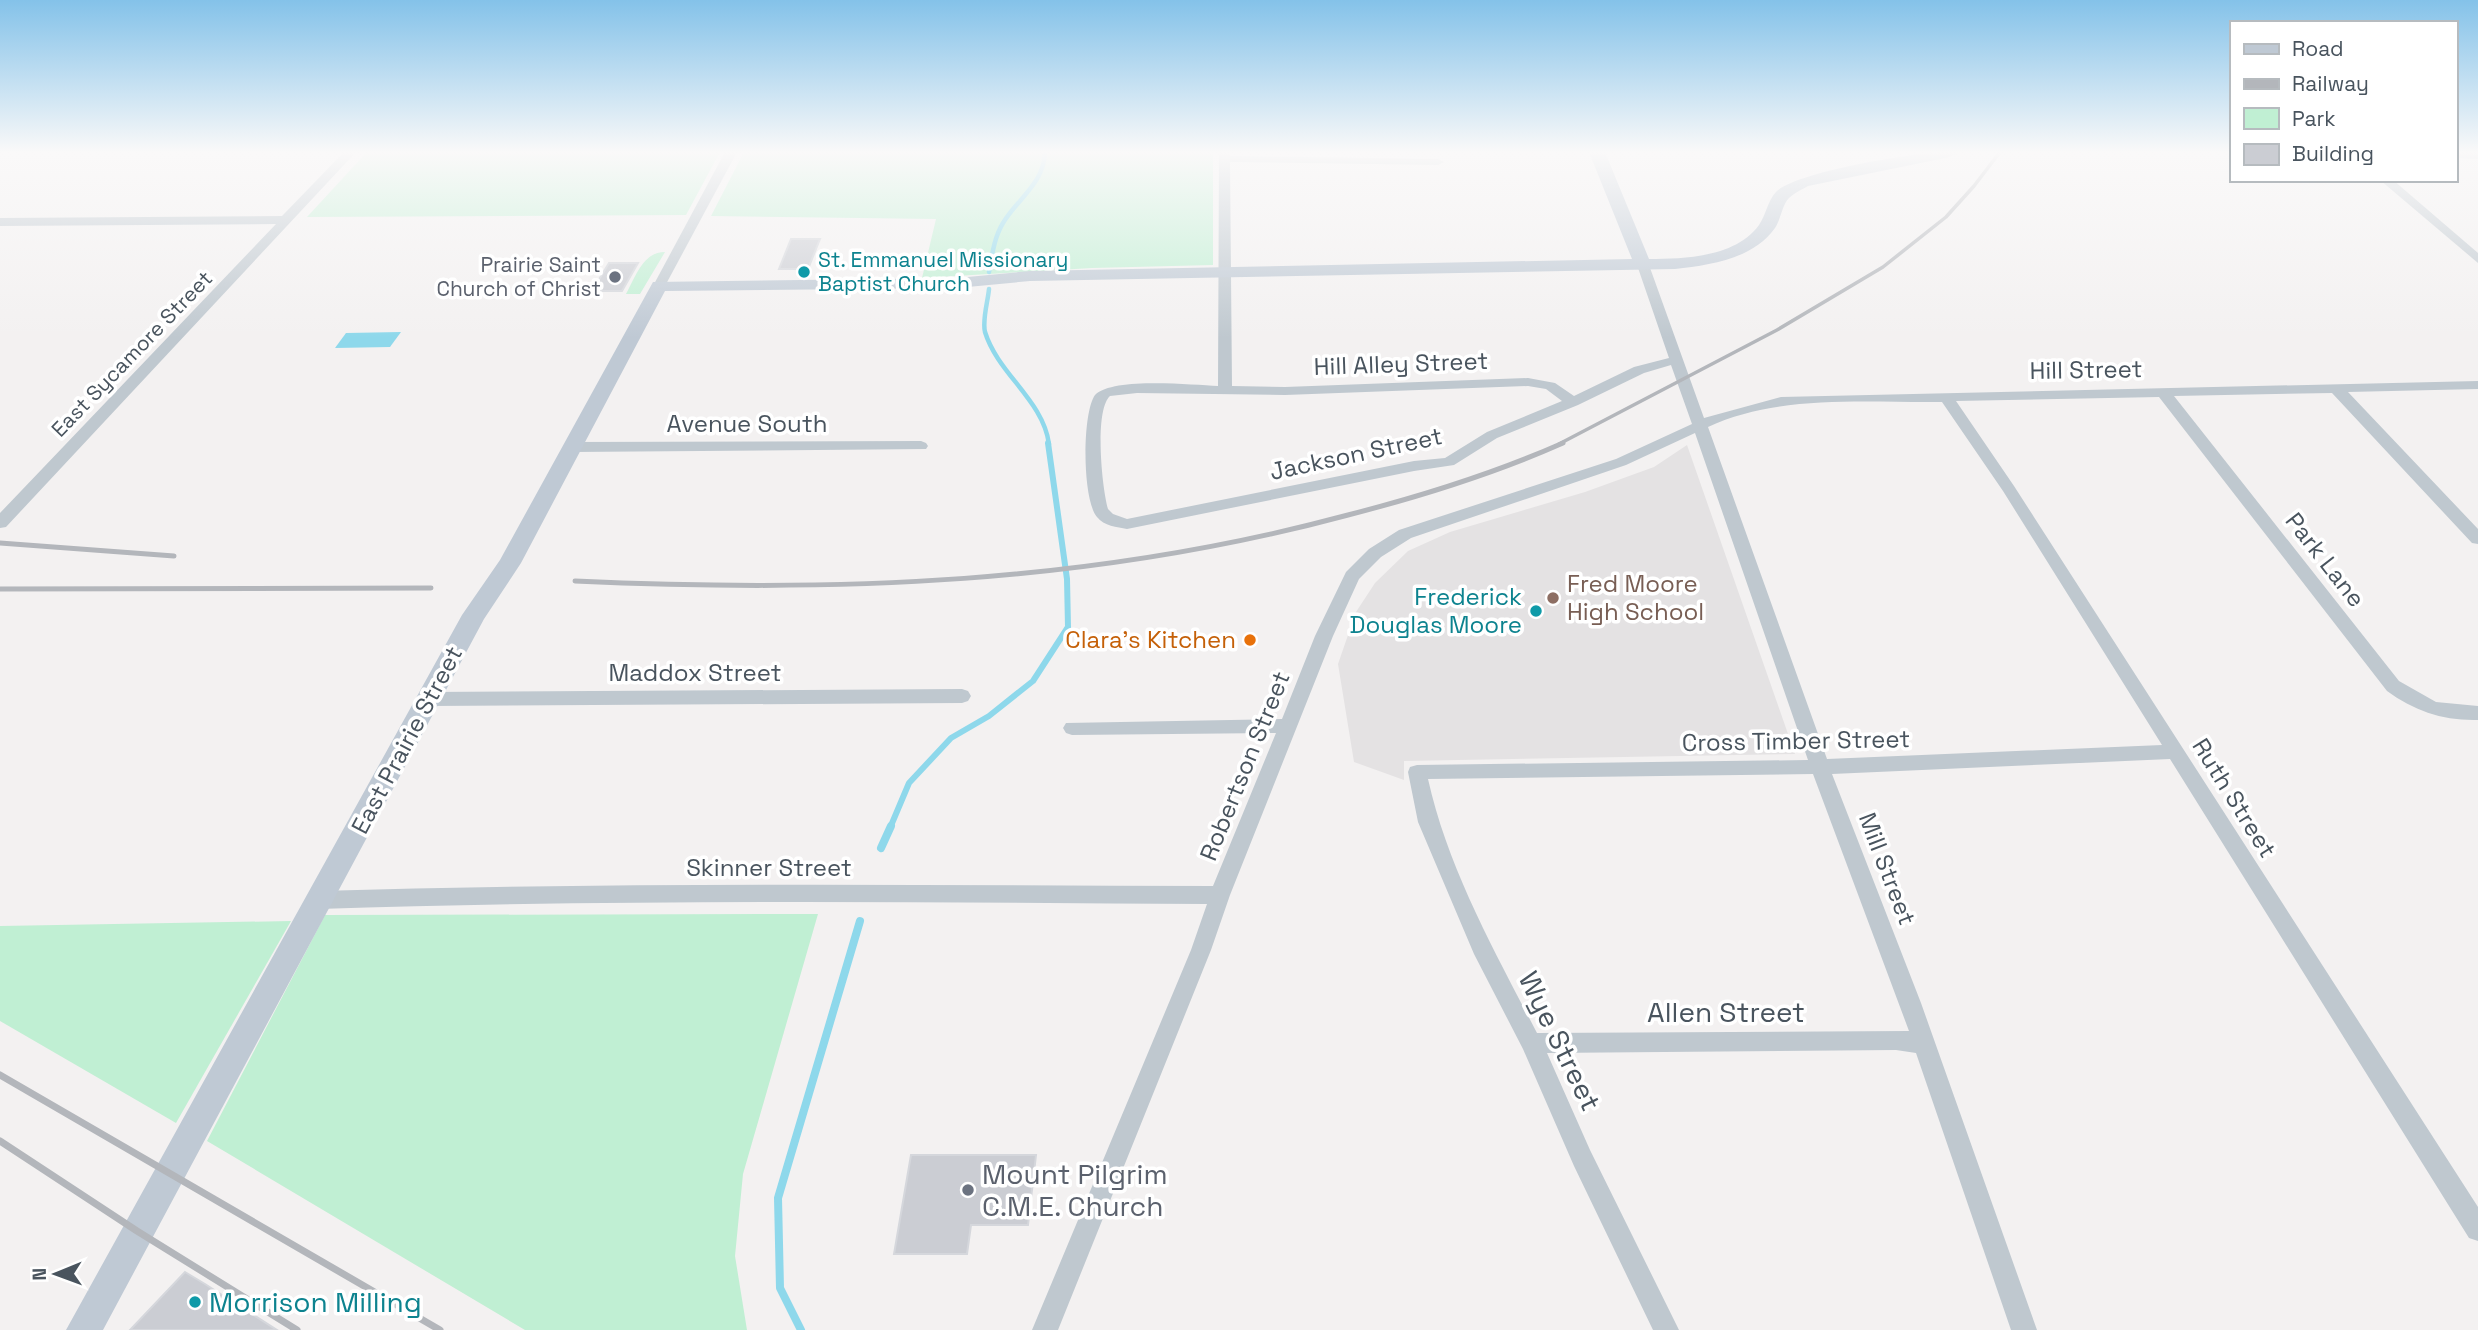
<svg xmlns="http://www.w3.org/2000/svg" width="2478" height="1330" font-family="'Space Grotesk',sans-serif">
	<rect width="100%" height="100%" fill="#f3f1f1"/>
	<polygon fill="#e4e2e3" points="1687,445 1795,754 1404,761 1404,780 1354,762 1338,664 1356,612 1375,583 1408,551 1450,532 1585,492 1654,467"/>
	<g fill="#c0efd3">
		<polygon points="367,152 720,152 686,215 307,217"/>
		<polygon points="744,152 1213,152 1213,265 1092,268 922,278 936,219 711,216"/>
		<path d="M665,252L640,294H626C636,276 643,252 665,252Z"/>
		<polygon points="818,914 743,1174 735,1256 747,1330 525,1330 207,1141 325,915"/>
		<polygon points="291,921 176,1123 0,1021 0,926"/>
	</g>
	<polygon fill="#8ed8eb" points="401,332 390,347 335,348 346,333"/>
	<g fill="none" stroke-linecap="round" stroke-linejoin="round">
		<g stroke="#8ed8eb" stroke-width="4.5">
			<path d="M989,272C992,255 994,238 1003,223C1018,198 1044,184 1045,152"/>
			<path d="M989,289C988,301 982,320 985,332C998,374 1043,400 1049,444"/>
		</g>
		<polyline stroke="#8ed8eb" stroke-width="6" points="890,828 909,783 951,738 989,716 1033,681 1068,627 1067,579 1048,443"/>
		<g stroke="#8ed8eb" stroke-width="8">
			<polyline points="881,848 891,826"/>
			<polyline points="801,1330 780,1288 778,1198 860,921"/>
		</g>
	</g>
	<g fill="#cbcdd3" stroke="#d5d7dc" stroke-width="2">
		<polygon points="791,239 820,239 808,269 779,269"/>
		<polygon points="609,263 638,263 622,291 592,291"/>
		<polygon points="911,1155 1036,1155 1028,1225 971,1225 967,1254 894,1254"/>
		<polygon points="185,1272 205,1284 277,1330 130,1330"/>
	</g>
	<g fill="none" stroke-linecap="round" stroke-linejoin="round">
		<g fill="#bfc8cf" fill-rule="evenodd">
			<polygon points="344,152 356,152 6,527 0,528 0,513 276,224 0,226 0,218 282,216"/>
			<polygon points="725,152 737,152 665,286 659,290 654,289 653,286"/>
			<path d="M1219,152H1229L1230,156L1438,159L1444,162L1438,165L1230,162L1232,386L1285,387L1528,378L1555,383L1574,396L1634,367L1669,358L1637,265L1643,261L1649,265L1704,418L1781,397L2478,381V389L2348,392L2478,529V544L2472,543L2332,393L2174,396L2399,681L2436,702L2478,706V720C2444,721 2414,711 2387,691L2159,397L1956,401L2014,486L2478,1207V1241L2469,1238L2170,759L1832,774L1921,1003L2037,1330H2011L1916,1053L1896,1050L1547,1053L1590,1150L1679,1330H1653L1574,1166L1523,1049L1474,954L1418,822L1408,772L1410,767L1417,765L1808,760L1695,433L1626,465L1411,538L1381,557L1359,579L1333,636L1230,895L1211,950L1058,1330H1032L1191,950L1207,904C911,902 615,899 319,909L312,906L309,900L312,894L319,891C617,882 915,885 1213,886L1276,733L1072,735L1066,733L1063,728L1066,723L1282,719L1315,636L1346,572L1369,549L1399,530L1616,459L1692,424L1671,365L1644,373L1578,405L1497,438L1454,465L1414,471L1127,529C1117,527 1104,526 1097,517C1082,500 1082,413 1095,395C1113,377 1191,385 1218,386ZM1528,386L1546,389L1562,401L1487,432L1445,458L1414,461L1127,519L1113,514L1108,509C1102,488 1094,411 1110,396L1137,393L1285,395ZM1942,402L2003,491L2162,745L1827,759L1708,427C1779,394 1865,403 1942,402ZM1813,774L1909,1031L1537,1033C1495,952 1448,869 1428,779Z"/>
			<polygon points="2380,180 2393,180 2478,253 2478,263"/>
			<polygon points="921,441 926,443 928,446 926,449 573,452 566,447 573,442"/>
			<polygon points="962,689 968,691 971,696 968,701 962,703 429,706 423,704 420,699 423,694 429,692"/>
		</g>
		<g fill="#bfc9d4" fill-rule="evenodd">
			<path d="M1589,152H1605L1649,259C1685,259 1736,257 1759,225C1766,215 1768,200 1776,192C1797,171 1927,150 1958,152L1950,157L1808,186C1803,189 1794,193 1789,198C1782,205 1781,219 1775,228C1753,259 1710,265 1675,269L1030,281L957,288L665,291L521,563L484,619L103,1330H66L462,615L500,560L653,282L957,278L1030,271L1632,259Z"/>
			<polygon points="2455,152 2478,152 2478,159 2455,158"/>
		</g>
		<polyline stroke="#b3b6bb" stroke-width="3.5" points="1559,444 1777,330 1883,267 1946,217 1974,186 2000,152"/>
		<g stroke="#b3b6bb" stroke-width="5">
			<polyline points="0,543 174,556"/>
			<path d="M575,581C838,593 1092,584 1348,515C1422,496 1493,474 1563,443"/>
			<polyline points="0,589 431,588"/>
		</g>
		<g stroke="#b3b6bb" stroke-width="7">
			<polyline points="0,1075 440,1330"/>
			<polyline points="0,1141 137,1231 297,1330"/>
		</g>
	</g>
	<linearGradient id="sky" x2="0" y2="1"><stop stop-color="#84c2e9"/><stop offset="0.45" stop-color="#faf9f9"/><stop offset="1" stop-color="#faf9f9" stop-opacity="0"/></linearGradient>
	<rect width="2478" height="338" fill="url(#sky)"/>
	<g fill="#0f9aa8" stroke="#fff" stroke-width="2.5">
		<circle cx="804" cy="272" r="7"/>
		<circle cx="1536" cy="611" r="7"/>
		<circle cx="195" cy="1302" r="7"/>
	</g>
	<g fill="#6b7280" stroke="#fff" stroke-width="2.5">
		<circle cx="615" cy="277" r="7"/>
		<circle cx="968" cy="1190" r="7"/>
	</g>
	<circle fill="#8d6e63" stroke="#fff" stroke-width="2.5" cx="1553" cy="598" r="7"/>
	<circle fill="#e8710a" stroke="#fff" stroke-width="2.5" cx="1250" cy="640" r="7"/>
	<g text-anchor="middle" stroke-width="7" stroke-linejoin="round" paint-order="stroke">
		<g font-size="21" fill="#0d838f" stroke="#fff" text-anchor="start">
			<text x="818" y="267">St. Emmanuel Missionary<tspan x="818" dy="24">Baptist Church</tspan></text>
		</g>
		<g font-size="21" fill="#5b616d" stroke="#fff" text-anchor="end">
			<text x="601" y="272">Prairie Saint<tspan x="601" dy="24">Church of Christ</tspan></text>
		</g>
		<g font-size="21" fill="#49545e" stroke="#fff">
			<text transform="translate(132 354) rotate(-46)" y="7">East Sycamore Street</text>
		</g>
		<g font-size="24" fill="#49545e" stroke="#fff">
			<text transform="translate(1401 364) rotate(-2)" y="8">Hill Alley Street</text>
			<text transform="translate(2086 370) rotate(-1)" y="8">Hill Street</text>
			<text x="747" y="432">Avenue South</text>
			<text transform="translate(1356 454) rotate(-12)" y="8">Jackson Street</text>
			<text transform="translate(2325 560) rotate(52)" y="8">Park Lane</text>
			<text x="695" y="681">Maddox Street</text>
			<text transform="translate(407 740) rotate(-62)" y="8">East Prairie Street</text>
			<text transform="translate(1796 741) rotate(-1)" y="8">Cross Timber Street</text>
			<text transform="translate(1245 766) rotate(-68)" y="8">Robertson Street</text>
			<text transform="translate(2234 798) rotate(58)" y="8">Ruth Street</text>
			<text x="769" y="876">Skinner Street</text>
			<text transform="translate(1887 869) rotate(69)" y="8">Mill Street</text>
		</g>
		<g font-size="24" fill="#785e54" stroke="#fff" text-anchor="start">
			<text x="1567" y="592">Fred Moore<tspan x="1567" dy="28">High School</tspan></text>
		</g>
		<g font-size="24" fill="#0d838f" stroke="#fff" text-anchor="end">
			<text x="1522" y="605">Frederick<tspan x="1522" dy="28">Douglas Moore</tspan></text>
		</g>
		<g font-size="24" fill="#c56008" stroke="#fff" text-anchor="end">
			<text x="1236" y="648">Clara's Kitchen</text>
		</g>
		<g font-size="28" fill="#49545e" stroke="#fff">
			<text x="1726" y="1022">Allen Street</text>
			<text transform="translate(1560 1041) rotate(64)" y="10">Wye Street</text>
		</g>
		<g font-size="28" fill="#5b616d" stroke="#fff" text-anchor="start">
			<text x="982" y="1184">Mount Pilgrim<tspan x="982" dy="32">C.M.E. Church</tspan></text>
		</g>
		<g font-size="28" fill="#0d838f" stroke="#fff" text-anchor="start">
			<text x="209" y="1312">Morrison Milling</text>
		</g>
	</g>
	<rect x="2230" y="21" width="228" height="161" fill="#ffffff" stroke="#b6bbbf" stroke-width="2"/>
	<rect x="2244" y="44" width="35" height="10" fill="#bfc9d4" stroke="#b6bbbf" stroke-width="2"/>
	<text x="2292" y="56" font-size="21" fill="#49545e">Road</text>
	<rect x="2244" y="79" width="35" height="10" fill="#b3b6bb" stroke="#b6bbbf" stroke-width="2"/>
	<text x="2292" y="91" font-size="21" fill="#49545e">Railway</text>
	<rect x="2244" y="108" width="35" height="21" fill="#c0efd3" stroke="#b6bbbf" stroke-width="2"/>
	<text x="2292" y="126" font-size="21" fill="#49545e">Park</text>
	<rect x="2244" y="144" width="35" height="21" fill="#cbcdd3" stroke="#b6bbbf" stroke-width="2"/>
	<text x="2292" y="161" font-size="21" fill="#49545e">Building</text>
	<g transform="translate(56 1274) rotate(269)" stroke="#ffffff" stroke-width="5" paint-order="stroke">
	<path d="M0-5L12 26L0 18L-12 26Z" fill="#49545e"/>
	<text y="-10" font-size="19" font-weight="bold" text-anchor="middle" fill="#49545e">N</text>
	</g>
</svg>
